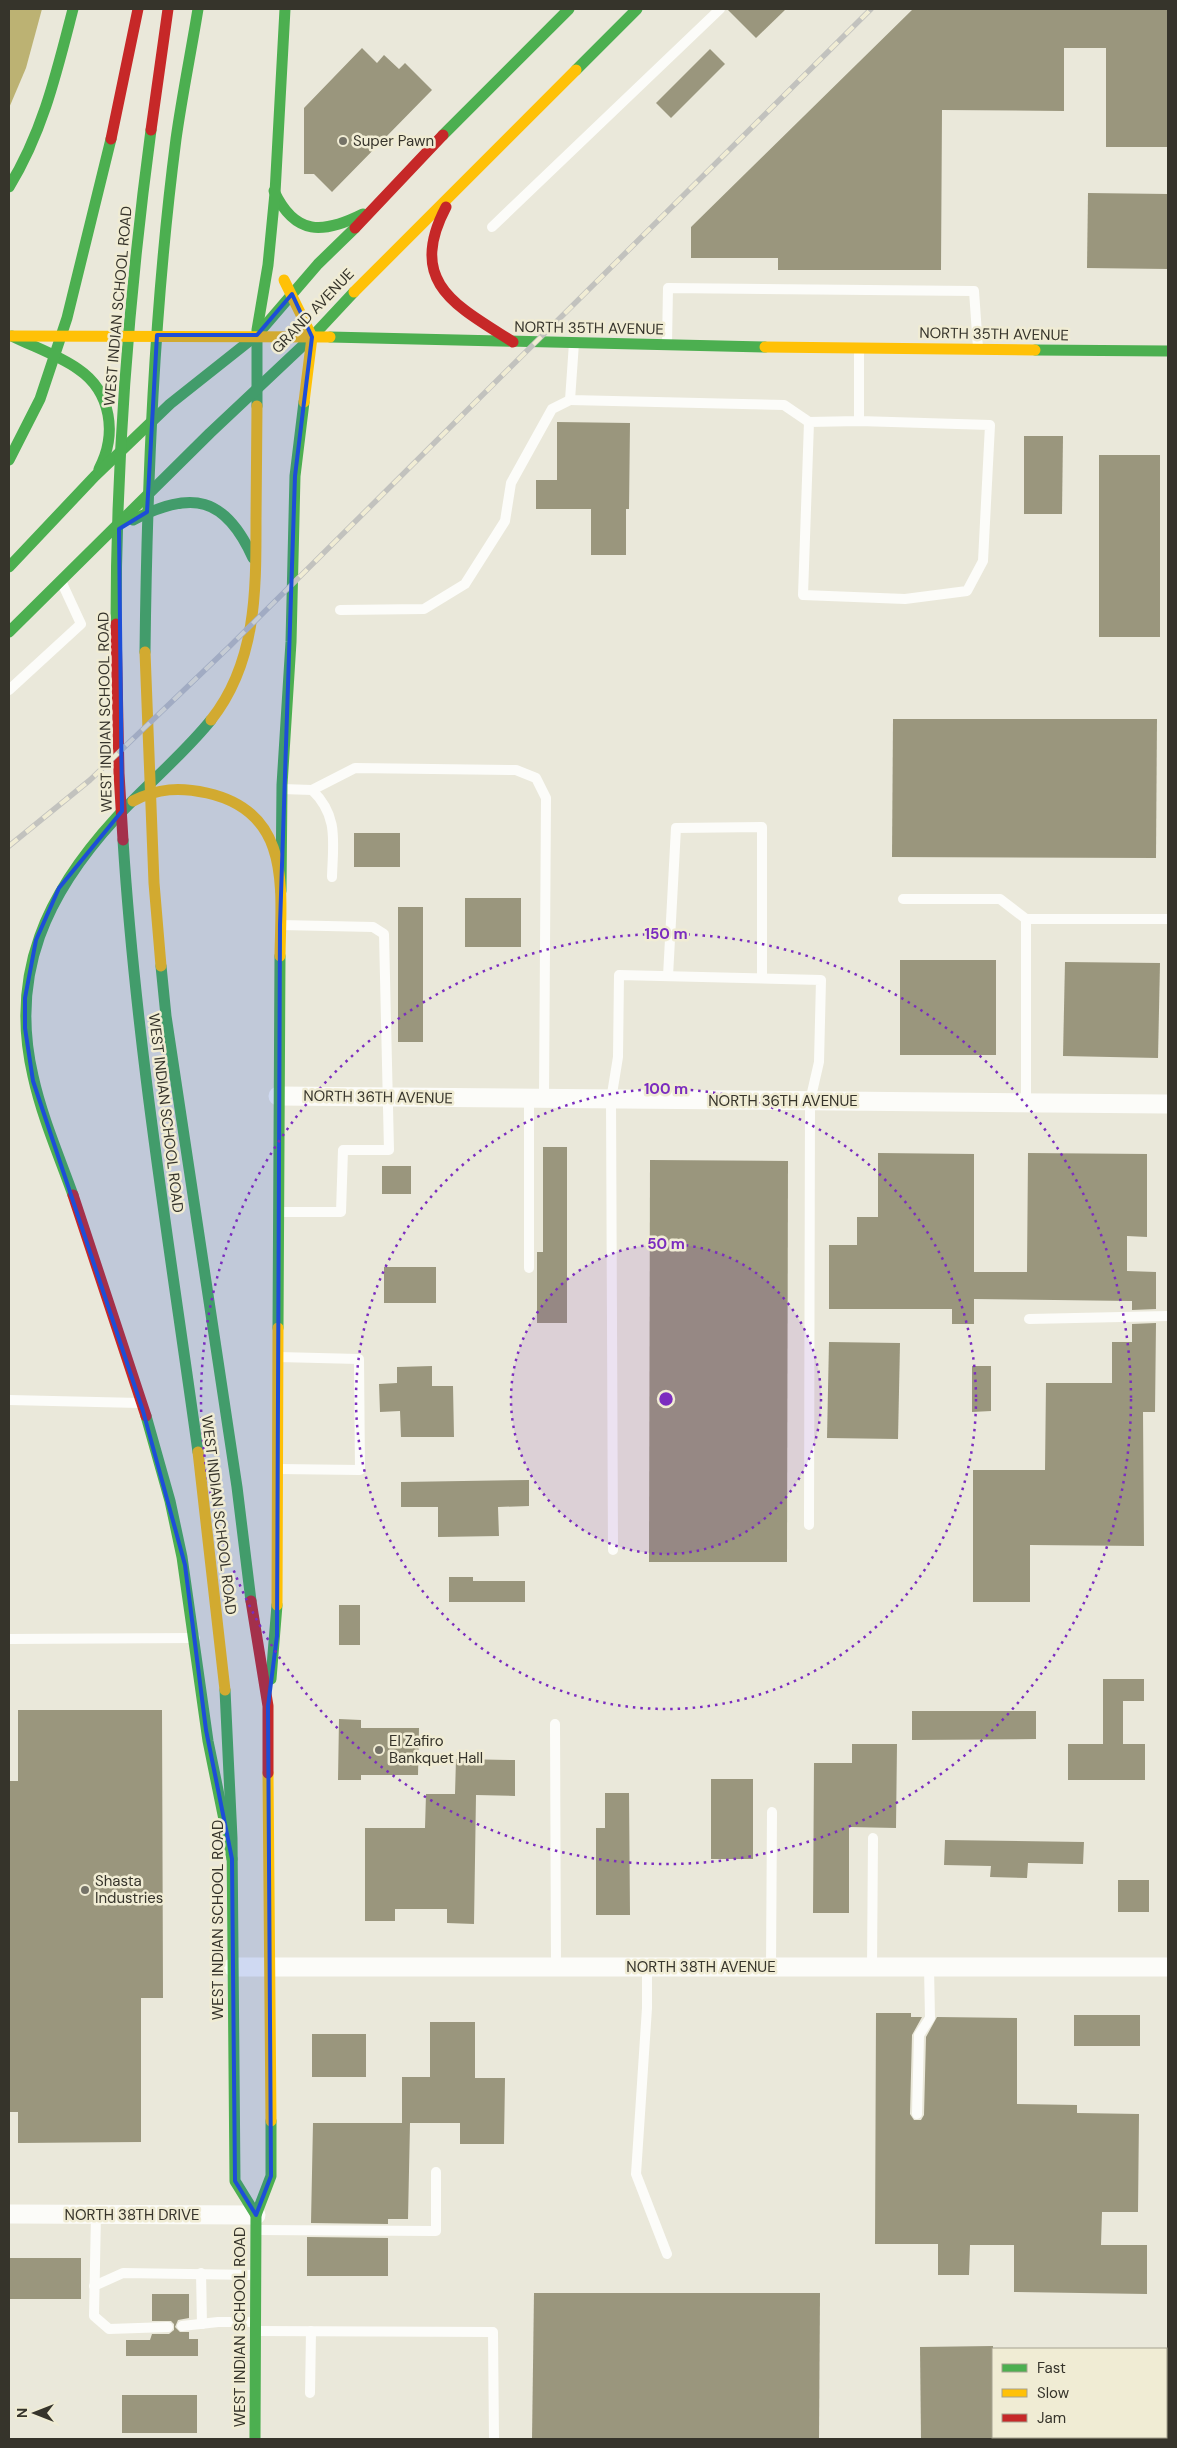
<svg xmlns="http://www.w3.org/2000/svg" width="1177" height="2448" font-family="'DM Sans',sans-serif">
	<rect width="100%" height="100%" fill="#eae8da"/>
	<polygon fill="#bcb273" points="9,9 42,9 26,68 9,108"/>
	<g fill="#9a967d">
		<polygon points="727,9 786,9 756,38"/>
		<polygon points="913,9 1168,9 1168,147 1106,147 1106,48 1064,48 1064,111 942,110 941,270 778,270 778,258 691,258 691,227"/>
		<polygon points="362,48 377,63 384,55 399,69 405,63 432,90 332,192 314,174 304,174 304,108"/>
		<polygon points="710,49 725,64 671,118 656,103"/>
		<polygon points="1088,193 1168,194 1168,269 1087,268"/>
		<polygon points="557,422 630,423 629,509 626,509 626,555 591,555 591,509 536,509 536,480 557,480"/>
		<polygon points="1024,436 1063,436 1062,514 1024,514"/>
		<rect x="1099" y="455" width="61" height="182"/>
		<polygon points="893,719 1157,719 1156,858 892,857"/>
		<rect x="354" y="833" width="46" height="34"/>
		<rect x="465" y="898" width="56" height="49"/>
		<rect x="398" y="907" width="25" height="135"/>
		<rect x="900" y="960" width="96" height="95"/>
		<polygon points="1065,962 1160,963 1158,1058 1063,1056"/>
		<polygon points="543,1147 567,1147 567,1323 537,1323 537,1252 543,1252"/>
		<polygon points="878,1153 974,1154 974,1272 1027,1272 1028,1153 1147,1154 1147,1237 1127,1236 1127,1271 1156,1272 1156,1309 1132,1310 1132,1301 974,1299 974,1324 952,1324 952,1309 829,1309 829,1245 857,1245 857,1217 878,1217"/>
		<polygon points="650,1160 788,1161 787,1562 649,1562"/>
		<rect x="382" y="1166" width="29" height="28"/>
		<rect x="384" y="1267" width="52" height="36"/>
		<polygon points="1156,1323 1155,1412 1143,1412 1144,1546 1030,1545 1030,1602 973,1602 973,1470 1045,1470 1046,1383 1112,1383 1112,1342 1132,1342 1132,1324"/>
		<polygon points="829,1342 900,1343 898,1439 827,1438"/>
		<polygon points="432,1366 432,1386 453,1386 454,1437 401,1437 400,1411 380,1412 379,1384 397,1383 397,1367"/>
		<polygon points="972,1366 991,1366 991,1411 972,1412"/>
		<polygon points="529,1480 529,1506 498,1507 499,1536 438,1537 438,1507 401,1507 401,1482"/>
		<polygon points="449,1577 473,1577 473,1581 525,1581 525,1602 449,1602"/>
		<rect x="339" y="1605" width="21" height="40"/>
		<polygon points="1103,1679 1144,1679 1144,1701 1123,1701 1123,1744 1145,1744 1145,1780 1068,1780 1068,1744 1103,1744"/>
		<polygon points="18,1710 162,1710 163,1998 141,1998 141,2142 18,2143 18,2112 9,2112 9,1781 18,1781"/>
		<polygon points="912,1711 1036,1711 1036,1739 912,1740"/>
		<polygon points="339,1719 361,1720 361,1728 419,1728 418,1775 361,1775 361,1780 338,1780"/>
		<polygon points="852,1744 897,1744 896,1828 849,1827 849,1913 813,1913 814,1763 852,1763"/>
		<polygon points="456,1759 515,1760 515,1796 476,1795 474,1924 447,1923 447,1909 395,1909 395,1921 365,1921 365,1828 425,1828 426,1794 455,1794"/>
		<rect x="711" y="1779" width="42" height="80"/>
		<polygon points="605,1793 629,1793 630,1915 596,1915 596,1828 605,1828"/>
		<polygon points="945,1840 1084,1842 1083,1864 1028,1863 1027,1878 990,1877 991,1866 944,1865"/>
		<rect x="1118" y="1880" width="31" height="32"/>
		<polygon points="876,2013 911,2013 911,2017 922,2017 912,2035 910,2114 914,2120 921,2120 924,2115 926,2037 937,2017 1017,2018 1017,2104 1077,2105 1077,2113 1139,2114 1138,2212 1102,2212 1101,2245 1147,2245 1147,2294 1014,2292 1014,2245 970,2245 969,2275 938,2275 938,2244 875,2244"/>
		<rect x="1074" y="2015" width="66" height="31"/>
		<polygon points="430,2022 475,2022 475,2078 505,2078 504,2144 460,2144 460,2123 402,2123 402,2077 430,2077"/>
		<rect x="312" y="2034" width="54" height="43"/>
		<polygon points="313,2123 410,2123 408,2219 388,2219 388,2224 311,2223"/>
		<polygon points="307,2237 388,2238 388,2276 307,2276"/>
		<rect x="9" y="2258" width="72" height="41"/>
		<polygon points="534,2293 820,2293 819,2439 532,2439"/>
		<polygon points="152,2294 189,2294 189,2318 178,2320 175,2327 180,2332 189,2332 189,2339 198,2339 198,2356 126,2356 126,2340 150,2340 152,2334 169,2334 174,2330 174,2324 171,2321 152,2321"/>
		<polygon points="993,2346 993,2439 921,2439 920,2347"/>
		<rect x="122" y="2395" width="75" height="38"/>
	</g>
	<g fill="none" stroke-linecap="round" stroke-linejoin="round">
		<g stroke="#fcfcf9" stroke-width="10">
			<polyline points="492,227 720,9"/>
			<polyline points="574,343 570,400 784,405 809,422"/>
			<polyline points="667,344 668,288 974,291 978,348"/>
			<polyline points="859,421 809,422 803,595 905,599 967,591 983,561 990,425 859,421 859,349"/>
			<polyline points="340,610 424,609 465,584 505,521 511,483 552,409 570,400"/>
			<polyline points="9,690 81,624 62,583"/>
			<path d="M282,789L312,790C339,816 333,842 332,877"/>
			<polyline points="312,790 355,768 516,770 536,778 546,798 544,1098"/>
			<polyline points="903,899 1000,899 1026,919"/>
			<polyline points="668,976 676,828 762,827 762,978"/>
			<polyline points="1026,1102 1026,919 1168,919"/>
			<polyline points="279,1212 341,1212 343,1150 389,1150 384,934 373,927 281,925"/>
			<polyline points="529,1268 529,1099"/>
			<polyline points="1029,1319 1168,1316"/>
			<polyline points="278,1357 359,1359 360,1470 279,1469"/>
			<polyline points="9,1400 140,1403"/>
			<polyline points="613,1550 611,1100 618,1057 619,975 821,980 819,1062 810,1101 809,1525"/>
			<polyline points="9,1639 195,1638"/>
			<polyline points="555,1724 556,1967"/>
			<polyline points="647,1967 647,2008 636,2174 667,2254"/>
			<polyline points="771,1967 772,1812"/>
			<polyline points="872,1967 873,1838"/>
			<polyline points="917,2114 919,2035 930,2018 929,1967"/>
			<polyline points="96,2214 94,2316 109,2329 168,2327"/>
			<polyline points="257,2230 436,2231 436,2172"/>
			<polyline points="201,2273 202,2324"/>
			<polyline points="94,2286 123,2273 255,2275"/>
			<polyline points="182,2326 218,2322 254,2322"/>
			<polyline points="256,2331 493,2332 494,2439"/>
			<polyline points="1166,2366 1168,2366"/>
			<polyline points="310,2393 311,2331"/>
			<polyline points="1166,2419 1168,2419"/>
			<polyline points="1163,2439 1163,2437"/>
		</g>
		<g stroke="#fcfcf9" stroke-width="19">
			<polyline points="278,1096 1168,1104"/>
			<polyline points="233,1967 1168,1967"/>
			<polyline points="9,2214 256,2215"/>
		</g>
		<g stroke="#4caf50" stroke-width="11">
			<polyline points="576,70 637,9"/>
			<polyline points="443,135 569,9"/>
			<path d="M9,187C43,132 57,71 73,9"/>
			<path d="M274,191C295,236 323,234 363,214"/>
			<path d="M12,336C34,347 58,355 78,369C112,392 117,435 99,469"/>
			<polyline points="330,337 765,347"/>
			<polyline points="1035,350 1168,351"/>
			<polyline points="257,406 257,330 268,265 275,193 285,9"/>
			<polyline points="9,460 40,399 67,318 111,139"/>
			<path d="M133,520C192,490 225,496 253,558"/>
			<polyline points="9,567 95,476 170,404 257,335 318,264 355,228"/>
			<path d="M116,624C116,459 129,294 151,130"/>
			<polyline points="9,632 210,433 312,337 354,292"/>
			<path d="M145,652C147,481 154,309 176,139C182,96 191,52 198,9"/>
			<path d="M123,840C136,1045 170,1249 198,1452"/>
			<polyline points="281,891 282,785 291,642 295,476 304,402"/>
			<polyline points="161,966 166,1016 237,1487 251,1601"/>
			<path d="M73,1195C59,1156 42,1117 33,1076C9,973 47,893 116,818C147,784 183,755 211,720"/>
			<polyline points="278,1328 280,956"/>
			<polyline points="146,1416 170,1501 182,1557 208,1741 232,1859"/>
			<polyline points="271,1679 277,1605"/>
			<polyline points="225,1690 232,1838 235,2181 256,2215"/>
			<polyline points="255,2439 256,2215 271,2176 271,2121"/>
		</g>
		<g stroke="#ffc107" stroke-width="11">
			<polyline points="284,280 312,337 304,402"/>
			<polyline points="354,292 576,70"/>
			<polyline points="9,336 330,337"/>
			<polyline points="765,347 1035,350"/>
			<polyline points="145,652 154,883 161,966"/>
			<path d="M211,720C257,662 256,590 256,520C256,482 257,444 257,406"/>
			<path d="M133,801C158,788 180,787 207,793C292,812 281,888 280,956"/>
			<polyline points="198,1452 225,1690"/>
			<polyline points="277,1605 278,1328"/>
			<polyline points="268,1773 271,2121"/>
		</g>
		<g stroke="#c62828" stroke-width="11">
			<polyline points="151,130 168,9"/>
			<polyline points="111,139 138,9"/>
			<path d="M446,207C406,283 457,306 513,342"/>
			<polyline points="355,228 443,135"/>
			<polyline points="116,624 119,773 123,840"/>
			<polyline points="73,1195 146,1416"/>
			<polyline points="251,1601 268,1706 268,1773"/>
		</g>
		<g stroke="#c2c2be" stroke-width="5.5">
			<polyline id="rail" points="9,846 90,780 230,646 871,9"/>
		</g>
		<use href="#rail" stroke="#f0ecd4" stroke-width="4" stroke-dasharray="11" stroke-linecap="butt"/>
	</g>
	<path fill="#1d4ed8" fill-opacity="0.2" stroke="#1d4ed8" stroke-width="4" stroke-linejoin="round" d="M292,294L312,337L295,476L280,925L277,1636L268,1706L271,2176L256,2215L235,2181L232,1859L206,1730L185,1565L143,1411L33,1081L25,1028V998L36,940L59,888L122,811L119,529L147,512L157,335H257Z"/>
	<circle cx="666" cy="1399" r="155" fill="#7b2cbf" fill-opacity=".12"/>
	<g fill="none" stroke="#7b2cbf" stroke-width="2.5" stroke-dasharray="2.5 5">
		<circle cx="666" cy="1399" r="155"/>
		<circle cx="666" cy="1399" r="310"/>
		<circle cx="666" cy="1399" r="465"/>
	</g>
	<g fill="#757368" stroke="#f0ecd4" stroke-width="2">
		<circle cx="343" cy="141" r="5"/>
		<circle cx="379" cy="1750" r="5"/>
		<circle cx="85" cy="1890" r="5"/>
	</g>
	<g text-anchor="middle" stroke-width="5" stroke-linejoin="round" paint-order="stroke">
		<g font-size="15" fill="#36342b" stroke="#f0ecd4" text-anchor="start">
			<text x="353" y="146">Super Pawn</text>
			<text x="389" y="1746">El Zafiro<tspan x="389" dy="17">Bankquet Hall</tspan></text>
			<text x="95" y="1886">Shasta<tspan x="95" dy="17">Industries</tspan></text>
		</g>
		<g font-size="15" fill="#36342b" stroke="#f0ecd4">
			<text transform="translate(118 306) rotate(-85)" y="5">WEST INDIAN SCHOOL ROAD</text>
			<text transform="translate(313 311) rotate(-46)" y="5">GRAND AVENUE</text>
			<text transform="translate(589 328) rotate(1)" y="5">NORTH 35TH AVENUE</text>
			<text transform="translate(994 334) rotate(1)" y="5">NORTH 35TH AVENUE</text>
			<text transform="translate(105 712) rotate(-91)" y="5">WEST INDIAN SCHOOL ROAD</text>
			<text transform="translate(378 1097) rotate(1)" y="5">NORTH 36TH AVENUE</text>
			<text x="783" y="1106">NORTH 36TH AVENUE</text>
			<text transform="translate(166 1113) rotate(83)" y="5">WEST INDIAN SCHOOL ROAD</text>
			<text transform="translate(219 1515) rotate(83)" y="5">WEST INDIAN SCHOOL ROAD</text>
			<text transform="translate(218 1920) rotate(-90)" y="5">WEST INDIAN SCHOOL ROAD</text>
			<text x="701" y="1972">NORTH 38TH AVENUE</text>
			<text x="132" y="2220">NORTH 38TH DRIVE</text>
			<text transform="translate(240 2327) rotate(-90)" y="5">WEST INDIAN SCHOOL ROAD</text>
		</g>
	</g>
	<circle cx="666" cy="1399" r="8" fill="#7b2cbf" stroke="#f0ecd4" stroke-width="2.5"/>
	<g font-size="15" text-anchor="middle" font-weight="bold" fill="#7b2cbf" stroke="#f0ecd4" stroke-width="5" stroke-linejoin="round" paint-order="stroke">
		<text x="666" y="939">150 m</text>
		<text x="666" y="1094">100 m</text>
		<text x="666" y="1249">50 m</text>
	</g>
	<rect width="1177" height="2448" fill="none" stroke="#36342b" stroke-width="20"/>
	<rect x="992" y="2348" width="175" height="90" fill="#f0ecd4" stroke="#a6a290"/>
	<rect x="1002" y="2364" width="25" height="8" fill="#4caf50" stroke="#a6a290"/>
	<text x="1037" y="2373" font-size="15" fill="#36342b">Fast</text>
	<rect x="1002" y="2389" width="25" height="8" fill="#ffc107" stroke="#a6a290"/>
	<text x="1037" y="2398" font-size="15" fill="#36342b">Slow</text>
	<rect x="1002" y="2414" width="25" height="8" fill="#c62828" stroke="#a6a290"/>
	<text x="1037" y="2423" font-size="15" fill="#36342b">Jam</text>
	<g transform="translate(35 2413) rotate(270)" stroke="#f0ecd4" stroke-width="4" paint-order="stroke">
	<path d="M0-4L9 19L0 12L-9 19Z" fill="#36342b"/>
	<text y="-8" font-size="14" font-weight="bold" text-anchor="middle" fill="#36342b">N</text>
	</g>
</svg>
